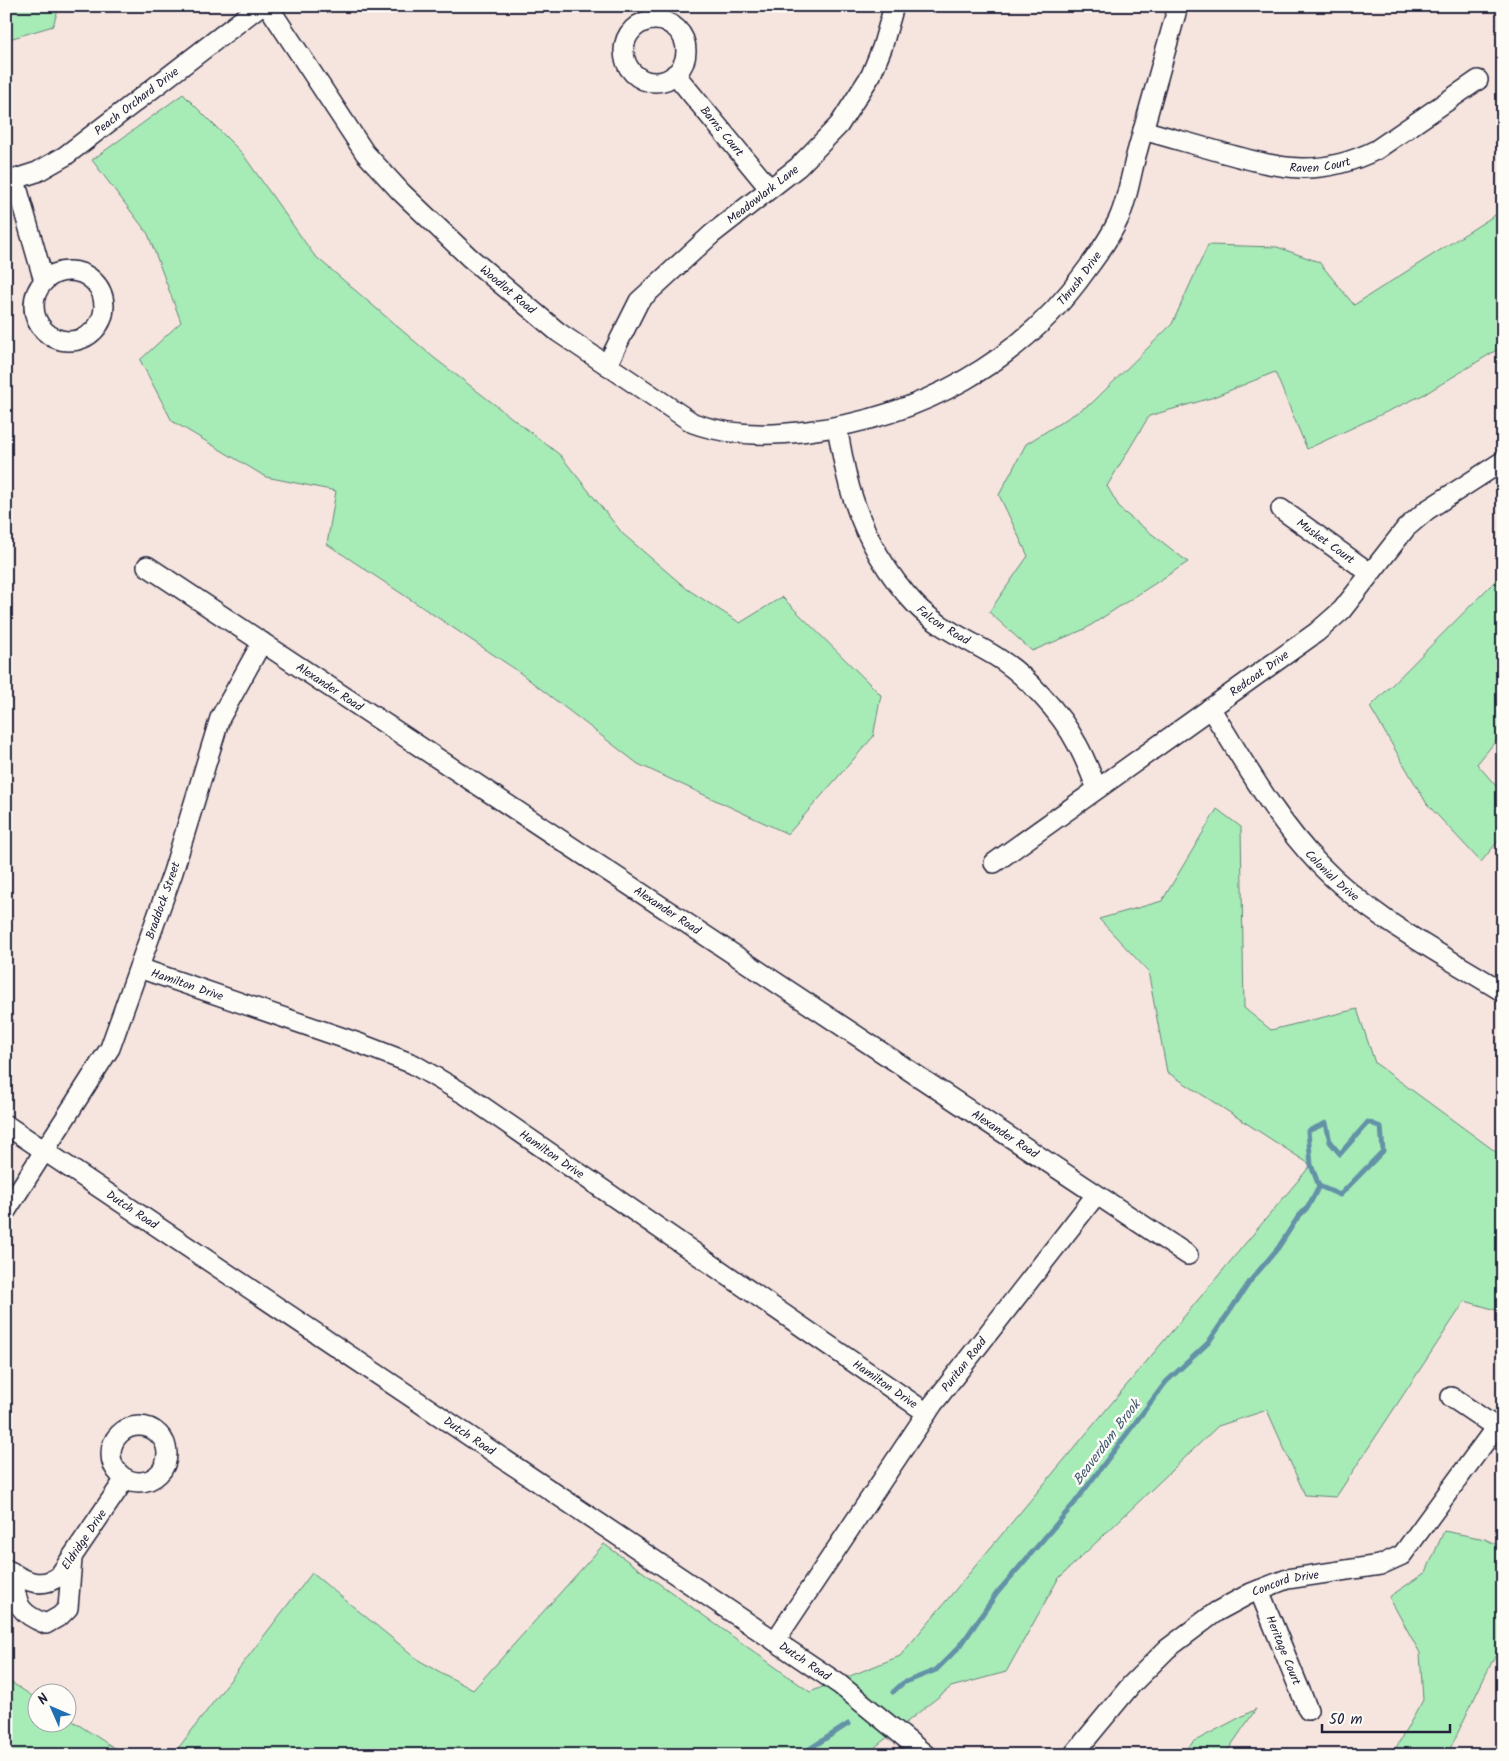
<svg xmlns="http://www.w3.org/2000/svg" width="1509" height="1761" font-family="Kalam,sans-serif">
	<rect width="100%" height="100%" fill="#f6e4de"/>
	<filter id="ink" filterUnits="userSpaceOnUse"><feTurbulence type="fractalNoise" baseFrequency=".02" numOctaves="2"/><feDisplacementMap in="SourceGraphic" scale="10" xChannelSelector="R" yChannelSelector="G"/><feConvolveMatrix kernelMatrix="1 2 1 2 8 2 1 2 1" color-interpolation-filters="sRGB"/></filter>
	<g filter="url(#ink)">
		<g fill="#a7ebb7" stroke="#648679">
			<polygon points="6,6 59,6 53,26 6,40"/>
			<polygon points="183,94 242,153 314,255 433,357 560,455 623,534 687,589 740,623 782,597 881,695 873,737 788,834 638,764 515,669 327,544 336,491 266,477 172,421 140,360 181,322 148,234 92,160"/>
			<polygon points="1503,210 1503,346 1425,394 1307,449 1275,372 1211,398 1149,416 1107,486 1121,510 1188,562 1085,629 1032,651 989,612 1028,556 999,495 1026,444 1092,403 1172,324 1208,245 1277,247 1319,262 1354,305"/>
			<polygon points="1503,577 1503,732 1477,764 1503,794 1503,835 1481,862 1427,804 1370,707 1495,581"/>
			<polygon points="1217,809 1241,827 1244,1008 1271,1030 1357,1009 1375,1063 1503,1157 1503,1312 1465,1301 1336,1497 1305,1495 1267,1410 1218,1426 1058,1579 1006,1672 951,1687 865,1755 173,1755 312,1573 420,1661 473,1690 604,1544 810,1692 900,1656 1311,1165 1167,1072 1148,971 1099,919 1162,901"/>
			<polygon points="1444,1531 1485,1539 1503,1548 1503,1639 1447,1755 1392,1755 1423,1700 1420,1653 1389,1597 1426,1572"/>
			<polygon points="6,1679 37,1699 38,1724 68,1724 68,1718 125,1755 6,1755"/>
			<polygon points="1256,1709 1228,1750 1228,1755 1182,1755 1193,1742"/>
		</g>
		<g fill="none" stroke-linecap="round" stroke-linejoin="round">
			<g stroke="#6392a7" stroke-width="5">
				<polygon points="1368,1122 1381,1127 1383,1151 1340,1195 1319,1186 1311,1165 1308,1131 1326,1123 1330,1142 1340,1154"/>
				<polyline points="893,1692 903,1683 936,1670 961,1645 997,1593 1073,1505 1166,1382 1208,1343 1251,1280 1278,1248 1298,1217 1308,1207 1319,1186"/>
				<polyline points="800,1755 848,1724"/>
			</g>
			<g stroke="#22223b" stroke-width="22">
				<g id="minor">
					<path id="s1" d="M268,6L365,153L401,192L469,257L558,332L693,423C729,436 771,436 808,431C920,417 1022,362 1087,269C1099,253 1111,236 1119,218C1128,198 1131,173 1137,152C1151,103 1164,55 1178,6"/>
					<circle cx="655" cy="51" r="31"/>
					<path id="s2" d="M675,74L769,188"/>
					<path id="s3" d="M1143,130C1170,138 1197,145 1224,153C1283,169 1319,178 1376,150L1478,80"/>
					<polyline points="15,180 44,281"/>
					<path id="s4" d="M6,182L37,172L65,156L260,6"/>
					<circle cx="69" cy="306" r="35"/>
					<path id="s5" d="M607,365L639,301L712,234L798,167L839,125L871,75L882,48L894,6"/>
					<path id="s6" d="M837,428C842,451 845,476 853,498C865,536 888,576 916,605C937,627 969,640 995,656C1025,674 1061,713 1077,744C1085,758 1091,774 1097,789"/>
					<path id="s7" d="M1281,509L1370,573"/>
					<path id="s8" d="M147,566L1188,1255"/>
					<path id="s9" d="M1210,708C1244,761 1275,819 1319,864C1371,918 1440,953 1503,992"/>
					<path id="s10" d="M994,863L1317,632L1342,610L1406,528L1427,510L1503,461"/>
					<path id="s11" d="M139,968L361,1044L413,1064L466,1095L927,1413"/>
					<path id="s12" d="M6,1125L839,1684L926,1755"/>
					<path id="s13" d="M6,1211L110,1048L173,872L220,718L262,642"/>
					<polyline points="1451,1397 1503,1432"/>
					<circle cx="139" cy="1454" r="28"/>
					<path id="s14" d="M6,1569C23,1580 41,1590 59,1576L125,1479"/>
					<path d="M12,1572C18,1603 14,1611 46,1624L60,1616L68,1608L72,1559"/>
					<path id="s15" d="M1259,1590L1308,1710"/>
					<path id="s16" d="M775,1641L933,1404L1096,1195"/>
					<path id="s17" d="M1073,1755L1131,1685L1167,1649L1216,1612L1251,1593L1287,1579L1380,1565L1402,1555L1496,1427"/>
				</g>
			</g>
			<use href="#minor" stroke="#fdfcf7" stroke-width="19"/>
		</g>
	</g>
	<g text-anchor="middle" stroke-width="5" stroke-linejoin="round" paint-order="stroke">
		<g font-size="12" fill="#22223b" stroke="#fdfcf7">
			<text dy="4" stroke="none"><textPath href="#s4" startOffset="155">Peach Orchard Drive</textPath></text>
			<text dy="4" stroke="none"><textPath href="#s2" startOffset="74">Barns Court</textPath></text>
			<text dy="4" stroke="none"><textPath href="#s3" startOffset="182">Raven Court</textPath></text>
			<text dy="4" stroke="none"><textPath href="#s5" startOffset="235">Meadowlark Lane</textPath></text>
			<text dy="4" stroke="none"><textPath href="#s1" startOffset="1039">Thrush Drive</textPath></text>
			<text dy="4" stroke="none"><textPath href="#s1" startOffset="374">Woodlot Road</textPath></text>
			<text dy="4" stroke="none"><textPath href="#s7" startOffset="55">Musket Court</textPath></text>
			<text dy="4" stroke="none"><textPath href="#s6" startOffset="231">Falcon Road</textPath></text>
			<text dy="4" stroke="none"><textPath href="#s10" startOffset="326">Redcoat Drive</textPath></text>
			<text dy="4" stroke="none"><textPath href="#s8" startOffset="219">Alexander Road</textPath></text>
			<text dy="4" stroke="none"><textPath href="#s9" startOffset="208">Colonial Drive</textPath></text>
			<text dy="4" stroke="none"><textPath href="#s13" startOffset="350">Braddock Street</textPath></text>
			<text dy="4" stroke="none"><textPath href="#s8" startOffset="624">Alexander Road</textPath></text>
			<text dy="4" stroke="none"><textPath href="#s11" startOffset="51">Hamilton Drive</textPath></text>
			<text dy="4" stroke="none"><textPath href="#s8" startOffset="1029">Alexander Road</textPath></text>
			<text dy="4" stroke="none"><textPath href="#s11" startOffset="456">Hamilton Drive</textPath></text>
			<text dy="4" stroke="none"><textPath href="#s12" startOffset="152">Dutch Road</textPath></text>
			<text dy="4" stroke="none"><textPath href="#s16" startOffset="335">Puritan Road</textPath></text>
			<text dy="4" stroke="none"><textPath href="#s11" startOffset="861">Hamilton Drive</textPath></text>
			<text dy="4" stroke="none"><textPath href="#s12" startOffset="558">Dutch Road</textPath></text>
			<text dy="4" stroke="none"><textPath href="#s14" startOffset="102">Eldridge Drive</textPath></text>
			<text dy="4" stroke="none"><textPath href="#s17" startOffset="279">Concord Drive</textPath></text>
			<text dy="4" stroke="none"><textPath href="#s15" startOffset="65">Heritage Court</textPath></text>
			<text dy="4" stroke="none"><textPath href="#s12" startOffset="962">Dutch Road</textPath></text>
		</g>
		<g font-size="14" font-style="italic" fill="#435a71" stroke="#fdfcf7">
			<text transform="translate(1106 1442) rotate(-53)" y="5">Beaverdam Brook</text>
		</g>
	</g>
	<rect width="1509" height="1761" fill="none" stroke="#fdfcf7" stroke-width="25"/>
	<rect x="12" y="12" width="1484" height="1736" fill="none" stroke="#22223b" stroke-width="2" filter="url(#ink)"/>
	<g transform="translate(52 1708) rotate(315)"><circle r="24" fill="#fdfcf7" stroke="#a5a5ac"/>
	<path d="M0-4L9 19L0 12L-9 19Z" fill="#1f6fb2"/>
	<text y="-8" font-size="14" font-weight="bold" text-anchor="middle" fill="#22223b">N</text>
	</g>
	<path d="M1322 1724v8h128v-8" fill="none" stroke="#22223b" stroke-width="2.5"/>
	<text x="1329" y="1724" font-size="15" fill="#22223b" stroke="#fdfcf7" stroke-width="4" paint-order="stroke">50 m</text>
</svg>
